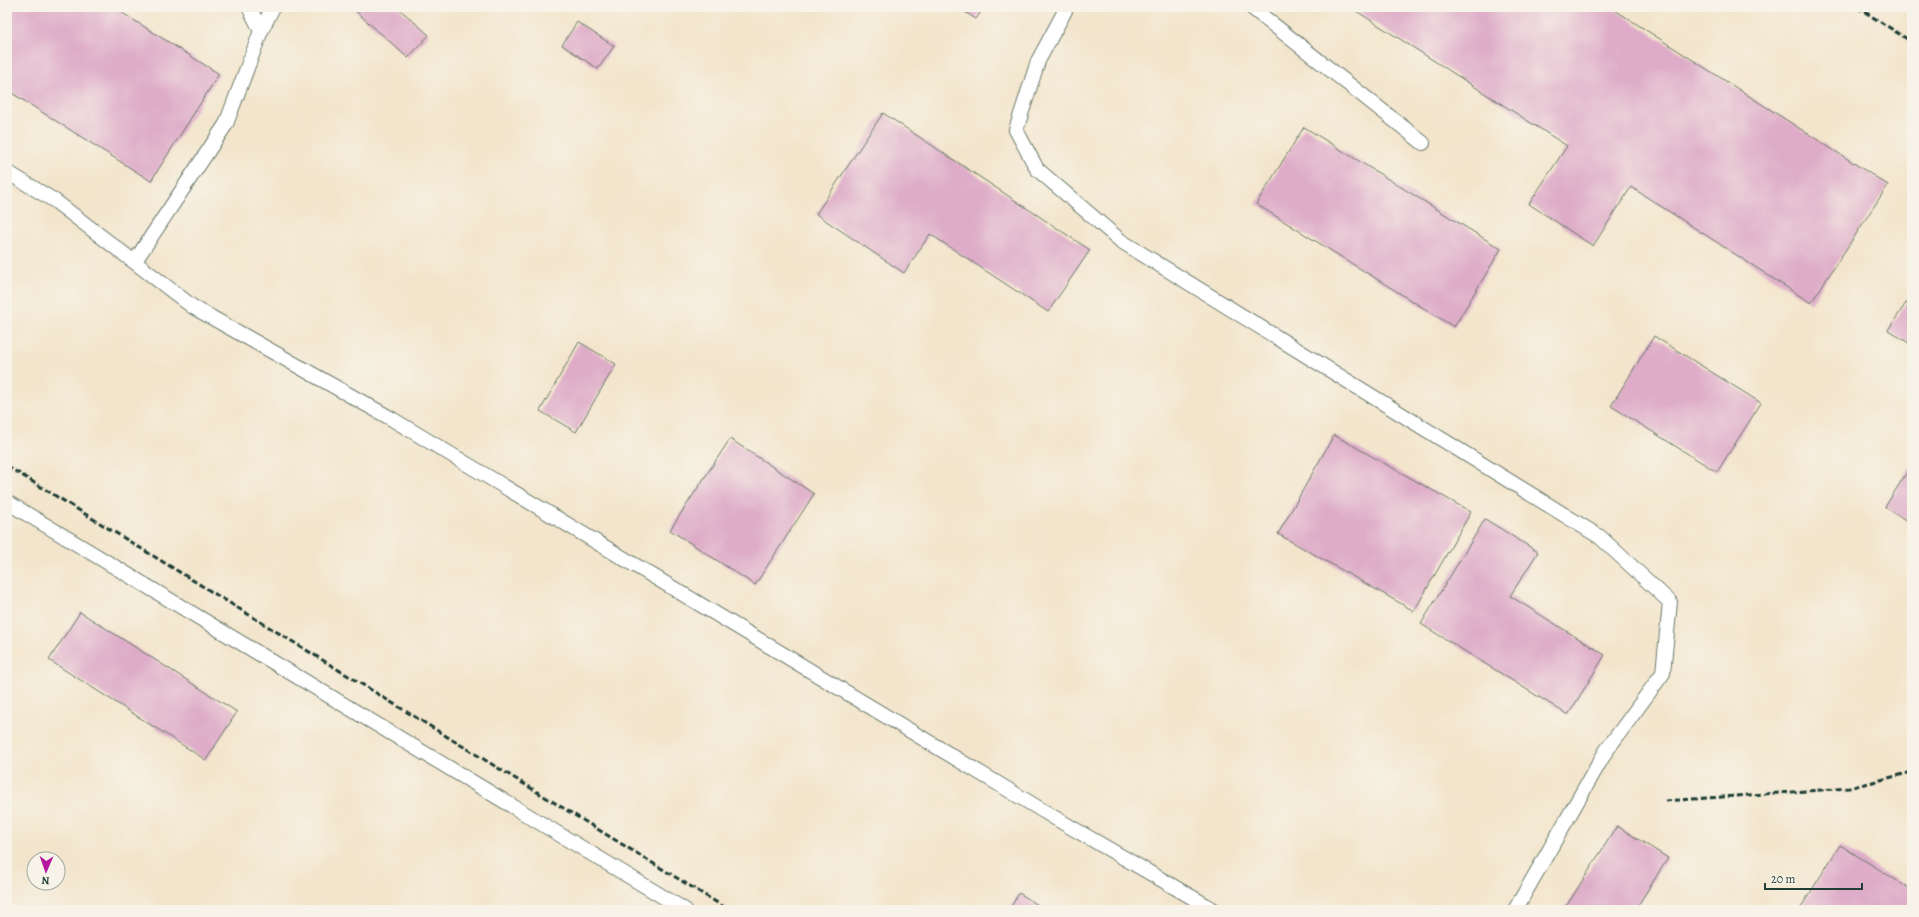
<svg xmlns="http://www.w3.org/2000/svg" width="1919" height="917" font-family="Alegreya,serif">
	<rect width="100%" height="100%" fill="#f7f3e8"/>
	<filter id="ink" filterUnits="userSpaceOnUse"><feTurbulence type="fractalNoise" baseFrequency=".025" numOctaves="2"/><feDisplacementMap in="SourceGraphic" scale="8" xChannelSelector="R" yChannelSelector="G"/><feConvolveMatrix kernelMatrix="1 2 1 2 8 2 1 2 1" color-interpolation-filters="sRGB"/></filter>
	<filter id="wash" filterUnits="userSpaceOnUse"><feTurbulence type="fractalNoise" baseFrequency=".012" numOctaves="4" result="noise"/><feDisplacementMap in="SourceGraphic" scale="16" xChannelSelector="R" yChannelSelector="G"/><feGaussianBlur stdDeviation="0.9" result="paint"/><feColorMatrix in="noise" values="0 0 0 0 0 0 0 0 0 0 0 0 0 0 0 0 0 1.4 0 .05"/><feComposite in="paint" operator="in"/></filter>
	<g filter="url(#wash)">
		<rect width="100%" height="100%" fill="#f3e5cc"/>
		<g id="blocks">
			<g fill="#deacc8">
				<polygon points="7,7 113,7 219,74 151,181 7,90"/>
				<polygon points="351,7 397,7 429,35 408,58"/>
				<polygon points="957,7 984,7 976,19"/>
				<polygon points="1350,7 1610,7 1888,185 1811,303 1631,187 1593,246 1529,204 1567,146"/>
				<polygon points="577,22 614,46 598,69 562,45"/>
				<polygon points="883,113 1090,250 1048,312 930,234 904,273 816,214"/>
				<polygon points="1304,127 1501,249 1454,327 1256,204"/>
				<polygon points="1912,294 1912,345 1888,330"/>
				<polygon points="1654,336 1761,403 1717,472 1611,406"/>
				<polygon points="579,342 616,364 576,432 540,411"/>
				<polygon points="1334,435 1471,512 1414,611 1278,534"/>
				<polygon points="730,439 814,494 755,585 670,530"/>
				<polygon points="1912,464 1912,524 1885,507"/>
				<polygon points="1485,519 1538,552 1510,596 1605,655 1568,715 1421,624"/>
				<polygon points="80,612 237,712 206,760 49,660"/>
				<polygon points="1617,826 1668,858 1635,910 1564,910"/>
				<polygon points="1840,845 1912,890 1912,910 1800,909"/>
				<polygon points="1019,893 1046,910 1009,910"/>
			</g>
		</g>
	</g>
	<g filter="url(#ink)">
		<use href="#blocks" fill-opacity="0" stroke="#697869" stroke-width="1"/>
		<g fill="none" stroke-linecap="round" stroke-linejoin="round">
			<g stroke="#697869" stroke-width="16">
				<g id="service">
					<polyline points="1067,7 1038,61 1016,130 1037,169 1121,241 1600,537 1670,602 1663,673 1606,751 1515,910"/>
					<polyline points="1251,7 1423,143"/>
					<polyline points="261,31 273,7"/>
					<polyline points="7,172 55,201 193,307 392,419 1055,818 1214,910"/>
					<polyline points="135,261 226,124 261,31 249,7"/>
					<polyline points="7,502 685,910"/>
				</g>
			</g>
			<use href="#service" stroke="#fff" stroke-width="14"/>
			<g stroke="#1f3d34" stroke-width="3" stroke-dasharray="6 3" stroke-linecap="butt">
				<polyline points="1857,7 1912,42"/>
				<polyline points="7,466 729,910"/>
				<polyline points="1665,801 1849,788 1912,772"/>
			</g>
		</g>
	</g>
	<rect width="1919" height="917" fill="none" stroke="#f7f3e8" stroke-width="24"/>
	<g transform="translate(46 871) rotate(182)"><circle r="19" fill="#f7f3e8" stroke="#a1aaa0"/>
	<path d="M0-3L7 15L0 10L-7 15Z" fill="#b5179e"/>
	<text y="-6" font-size="11" font-weight="bold" text-anchor="middle" fill="#1f3d34">N</text>
	</g>
	<path d="M1765 883v6h97v-6" fill="none" stroke="#1f3d34" stroke-width="2"/>
	<text x="1771" y="883" font-size="12" fill="#1f3d34" stroke="#f7f3e8" stroke-width="3" paint-order="stroke">20 m</text>
</svg>
